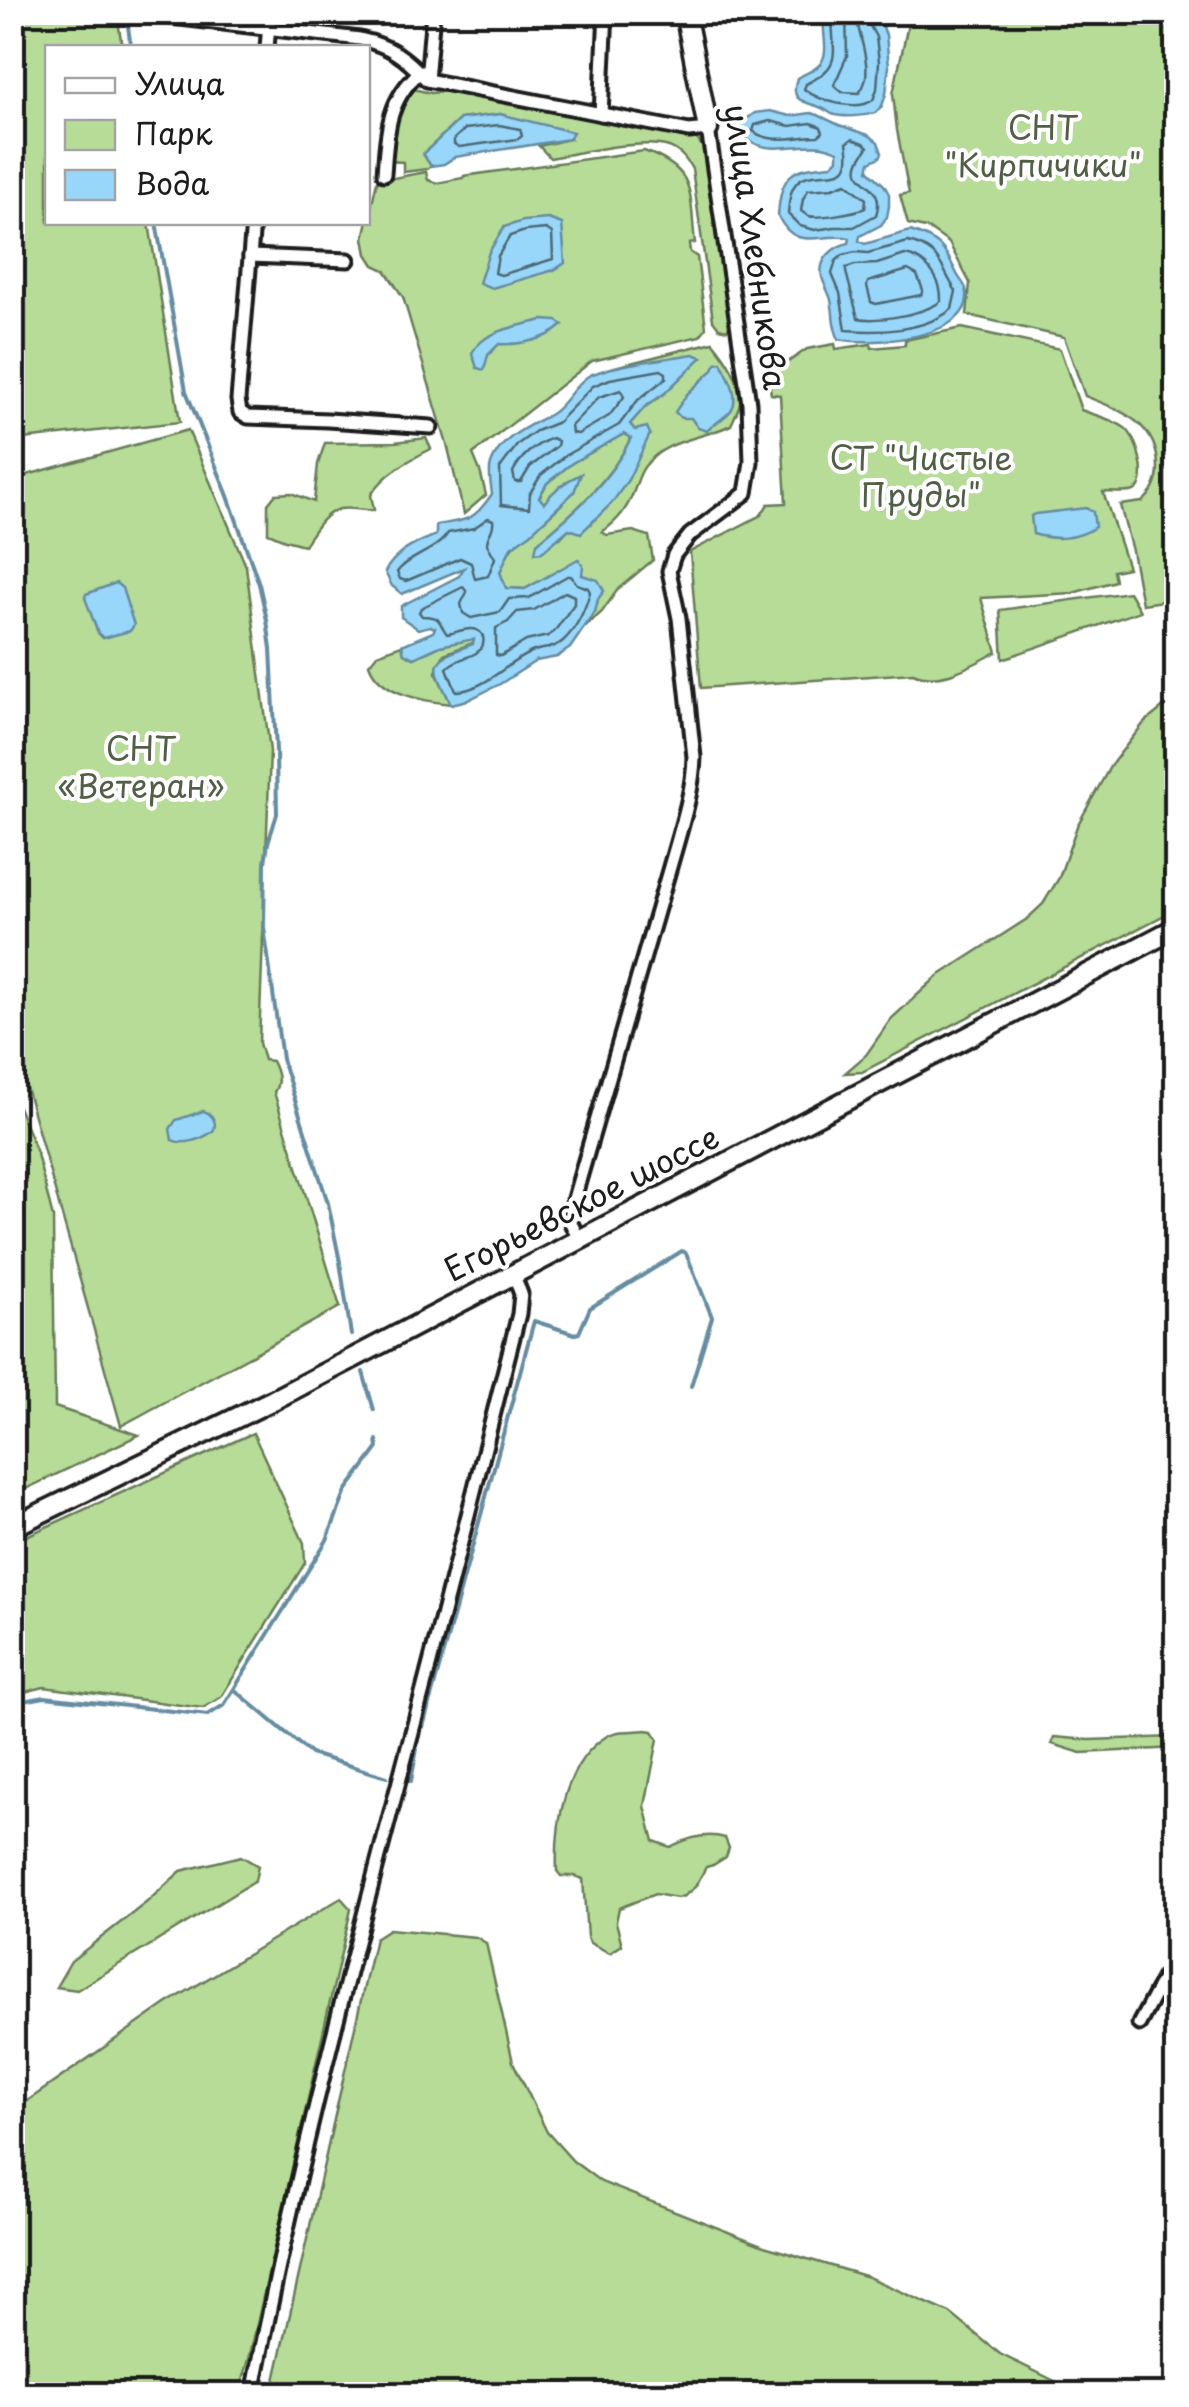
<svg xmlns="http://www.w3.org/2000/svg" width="1189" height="2407" font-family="'Playpen Sans',sans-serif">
	<rect width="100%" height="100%" fill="#fff"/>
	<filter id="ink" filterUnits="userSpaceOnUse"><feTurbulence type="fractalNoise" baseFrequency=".01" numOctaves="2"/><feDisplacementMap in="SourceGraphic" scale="20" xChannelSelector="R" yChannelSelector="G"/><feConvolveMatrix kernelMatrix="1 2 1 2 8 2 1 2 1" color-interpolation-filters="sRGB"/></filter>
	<g filter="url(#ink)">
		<g fill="#b6dc97" stroke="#697c5a" stroke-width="2.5">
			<path d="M1163,12L1172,26L1173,39L1176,42V599L1142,604L1132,551L1120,505L1142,502C1153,493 1158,482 1158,468C1158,423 1120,410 1085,396L1064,337L967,315L970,283L949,243L929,229L908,224L900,195L909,193L897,130L893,94L908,24L905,13Z"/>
			<polygon points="12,13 117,13 122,47 48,48 48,222 149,223 180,422 13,440"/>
			<path d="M408,88L431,93L449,91L697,139L705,150L730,324L727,330L719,328L713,320L692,169C686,159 680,151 669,147C642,138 579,153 550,158L539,146L569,139L500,114L460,119L423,154L431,166L427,169L403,172V162L388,161L398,107Z"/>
			<path d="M644,151C698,170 689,193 695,243L689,244L690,252L697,257L706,328L700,336L592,361L473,454L480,471L486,495L464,514L448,448L403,297L385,270L374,265L367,254L364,238L377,181L426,172L428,180L437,183L463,178L464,176Z"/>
			<path d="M962,328L1060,349L1081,410C1094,415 1113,419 1125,428C1137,436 1151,484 1134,491C1126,494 1111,492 1103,492L1128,568L1113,571L1115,581L1073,593L981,598L997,652C972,665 941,685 913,673L701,688L690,552L761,515L768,504L786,503L780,395L771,394L768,376L807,349L835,344L836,349L871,344L872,348L905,345V340Z"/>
			<path d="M713,342C726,358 741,379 740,402C739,409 734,418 731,425C702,439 665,439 645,466C640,472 638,480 635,488C628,508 619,520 602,532L607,535L633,531L649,536L653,560L618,589L602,612L585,627L595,612L598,599L582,575L578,560L525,589L506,588L500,573C504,563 507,551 515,544C539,522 568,507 580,475L544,504L539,498L547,483L572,463L624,434L631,438C610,480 573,514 537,543L560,538L640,452L650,434L635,430L630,424L645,407L665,393L650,362L607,369Z"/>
			<path d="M188,430L246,566L270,751L259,1043L264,1060L272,1061C277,1071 281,1082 274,1092L340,1307L121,1426L13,1041V479Z"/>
			<path d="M426,438L431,449C409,460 384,474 371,495L374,510C363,511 350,507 340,509C323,513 314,531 304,545L285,540L268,533V504L276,494L291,493L314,502L318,464L325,443L395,442Z"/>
			<polygon points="1129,592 1140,611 1003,659 1000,610"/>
			<path d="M474,638L473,643L444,654L436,672L451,704C423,701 379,694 369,664L377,654L402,645L404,653L414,658L440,646Z"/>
			<polygon points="1176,697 1176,909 862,1072 845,1073 866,1055 891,1019 938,976 1027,919 1043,904 1059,878 1077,826 1111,765 1144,723"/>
			<polygon points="13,1095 36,1150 53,1218 55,1407 139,1435 13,1495"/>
			<polygon points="253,1433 304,1543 305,1563 221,1697 203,1708 44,1687 13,1695 13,1542"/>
			<path d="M646,1730L653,1731L658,1739L645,1806L654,1841L670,1847C687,1838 706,1832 725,1838L729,1848L726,1857L713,1865L706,1867L695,1887L684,1896L677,1898L655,1894L619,1908L616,1922L622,1945L610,1953L590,1943L587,1937L583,1879L575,1876H561L557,1871C555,1825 564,1762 607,1736C619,1729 633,1732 646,1730Z"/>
			<polygon points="1054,1737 1089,1740 1176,1737 1176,1748 1081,1753 1052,1744"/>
			<polygon points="241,1856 258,1866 255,1881 77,1990 56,1987 71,1961 147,1902 181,1871"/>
			<polygon points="341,1898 351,1909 249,2359 239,2394 13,2394 13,2111 166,2004"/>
			<polygon points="389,1929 476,1937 486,1943 513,2062 547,2132 573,2161 601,2182 764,2246 868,2277 950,2313 1000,2354 1081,2394 272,2394 375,1938"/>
		</g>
		<g fill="#98d7f9" stroke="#668ca1" stroke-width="2.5">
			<path d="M827,12L878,13L886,35L889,66L886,94L882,106L875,113C863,116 844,118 832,114C827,111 823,108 817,106C800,101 790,99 797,78C803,74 815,71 820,64C832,50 818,28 827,12Z"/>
			<path d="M770,111L790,116L811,113L818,115L839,125L869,135L878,142L882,153L880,157L870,162L868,170L884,185L889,194V206L887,217L881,225L860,236L859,241L865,244L910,231C942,241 944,248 958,276C960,279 965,285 966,289C979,339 868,346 839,339C832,327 834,313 831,300C829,292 824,285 822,277C818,259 834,246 849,243L850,238C822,231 796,254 778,216C781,172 792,168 832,165L838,159V151C805,134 770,164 740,133L739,124L755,113Z"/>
			<polygon points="500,114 573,132 569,139 455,157 444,164 431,166 423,154 460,119"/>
			<polygon points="548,219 562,224 565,263 554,270 492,288 479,283 489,252 504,227 523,221"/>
			<path d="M543,320L557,321L563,325C548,340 520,345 499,344L488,355L484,370L477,368L472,353C484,330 519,326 543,320Z"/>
			<path d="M693,354L702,357L665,393L645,407L630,424L635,430L647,427L650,434L628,480L612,503L581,533L569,529L542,552L535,553L537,543C573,514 611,480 631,438L624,434L572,463L547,483L539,497L544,503C554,489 565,481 581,474L574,492L531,533L511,547L500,572L506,588L525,589L578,559L583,565L582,575L598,580L604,591L598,599L595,612L570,648L557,657L536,661L500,684L468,700L451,704C432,663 427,661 473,644L474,639L440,646L414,658L404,653L402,645L433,632L435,628L430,626L418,629L401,617V606L459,576L464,568L402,594L392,586L385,572C394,553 416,543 436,535V525C467,520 473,522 492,494C491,485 488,473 491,464C500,438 527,427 549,415C564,407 572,387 587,377C607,365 667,359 693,354Z"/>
			<path d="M721,362C727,374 740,395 732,409C727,417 713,424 707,431L698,428L691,418H681L675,412L687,394L712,371L716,363Z"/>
			<path d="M1086,508L1093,512L1095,527C1077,540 1053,540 1033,534L1031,516L1035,514Z"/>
			<polygon points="116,583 122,588 134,625 130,631 103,638 98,633 85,598 86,594"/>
			<path d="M203,1111C212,1113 218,1123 213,1131C203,1139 183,1146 172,1140L170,1129L176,1120Z"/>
		</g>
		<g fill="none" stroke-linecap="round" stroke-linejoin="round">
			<g stroke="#4e6774" stroke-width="2.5">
				<path d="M833,12C829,49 848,64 806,84L804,89C819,101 857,112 873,100L877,89L879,62L876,37L870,26L869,12"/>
				<path d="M846,12L847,56L834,85L842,92L859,93C877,72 857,36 856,12"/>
				<path d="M770,121L790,126L811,123L821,127L823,132L818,136C797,136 770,145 753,131L755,125Z"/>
				<polygon points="499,125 520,129 522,136 518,139 459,147 454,144 454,139 465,129"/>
				<path d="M852,139L864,143L868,147C865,152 861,157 859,162C850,186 887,181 876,215L854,227H835L815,230L800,226L788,214C789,201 790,182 805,177C827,169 855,185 847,143Z"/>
				<path d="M846,183L866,199L865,208C856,212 818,219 809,216C806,215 804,213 801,211L803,199L808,190L833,188Z"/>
				<polygon points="546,229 552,233 553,259 501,275 495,273 498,256 510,236 525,231"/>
				<path d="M908,242C942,250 939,266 956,291L952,309C925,331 880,333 846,330L840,293L832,274L836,261L843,255L855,252L868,253Z"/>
				<path d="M905,255C927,259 942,279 941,301C925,314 878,322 858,318L846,272V268L855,265L877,264Z"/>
				<polygon points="908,270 917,275 923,290 921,295 876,304 871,302 867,286 868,282"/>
				<polygon points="661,370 666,373 666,378 638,400 619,425 566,455 541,475 530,493 529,508 501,505 500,468 518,444 536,431 558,422 593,386 610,379"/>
				<polygon points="621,390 624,397 609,416 578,434 572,433 571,426 599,397"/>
				<path d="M552,438L558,441L557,446L530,467L521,482H515L513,472C521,456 535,445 552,438Z"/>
				<path d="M488,518L493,520C495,530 487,534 487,544L495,558L488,576L475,579L471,563L460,558L406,581L400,579L397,572C410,555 437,551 448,533L474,528Z"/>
				<path d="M567,576H571L577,584L588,588L590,592C585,610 577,628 563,641C554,649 544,648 534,651C509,660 483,692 456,691L447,668C455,659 466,659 476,653C487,646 486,630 472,629C464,628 455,633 447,634C436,619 443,617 422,616L419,612L421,608L463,587L467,592L461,604L463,613L471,618L500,612L509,599L529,598Z"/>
				<polygon points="565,592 574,596 574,604 554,632 548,636 526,641 501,656 496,655 496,628 508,622 517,612 534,610"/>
			</g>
			<g stroke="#668ca1" stroke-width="4">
				<polyline points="126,12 131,48"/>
				<polyline points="156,222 186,391 228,496 259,584 267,620 271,649 276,750 277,814 268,843 265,862 264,927 282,1059 328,1203 340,1262 351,1335"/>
				<polyline points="363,1372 374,1410"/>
				<polyline points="234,1689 311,1754 387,1777"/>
				<polyline points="12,1703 45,1697 208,1715 224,1705 327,1540 346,1491 378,1448 377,1440"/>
				<polyline points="423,1727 534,1321 575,1334 579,1333 590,1308 682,1251 686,1253 712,1317 691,1386"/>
				<polyline points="407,1780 411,1781 417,1749"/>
			</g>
			<g stroke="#1c1c1c" stroke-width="19">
				<g id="street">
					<path d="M163,16L360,39C391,46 405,57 427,80L689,131L708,129L749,403L751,462L746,493L690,535L674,555L669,571L679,618L694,757C693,790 683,821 674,853L573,1202L571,1223L579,1240"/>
					<polyline points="267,48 270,12"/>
					<polyline points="427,80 433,12"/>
					<polyline points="601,114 606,12"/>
					<path d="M384,174C387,134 387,100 420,72"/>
					<polyline points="253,222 238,400 240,412 248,417 328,420 431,427"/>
					<polyline points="250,256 348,260"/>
					<polyline points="1139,2024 1176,1954"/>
					<path d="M253,2394C295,2171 354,1952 412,1732C449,1593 483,1454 519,1314L521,1294L513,1273"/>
				</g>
			</g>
			<g stroke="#1c1c1c" stroke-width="25">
				<polyline id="secondary" points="685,12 708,129"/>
			</g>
			<g stroke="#1c1c1c" stroke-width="25">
				<polyline id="primary" points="12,1527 273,1400 1176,928"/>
			</g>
			<use href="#street" stroke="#fff" stroke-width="11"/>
			<use href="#secondary" stroke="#fff" stroke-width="18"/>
			<use href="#primary" stroke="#fff" stroke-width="18"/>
		</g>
	</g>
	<g text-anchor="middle" stroke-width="8" stroke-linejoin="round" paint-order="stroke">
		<g font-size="32" fill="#525f47" stroke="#fff">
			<text x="1043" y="140">СНТ<tspan x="1043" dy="37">"Кирпичики"</tspan></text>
			<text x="921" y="470">СТ "Чистые<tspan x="921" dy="37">Пруды"</tspan></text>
			<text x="141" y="761">СНТ<tspan x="141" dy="37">«Ветеран»</tspan></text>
		</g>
		<g font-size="32" fill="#1c1c1c" stroke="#fff">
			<text transform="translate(755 247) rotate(82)" y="11">улица Хлебникова</text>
			<text transform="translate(582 1204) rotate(-27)" y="11">Егорьевское шоссе</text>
		</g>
	</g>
	<rect width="1189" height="2407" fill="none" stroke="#fff" stroke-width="50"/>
	<rect x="25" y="25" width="1139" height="2357" fill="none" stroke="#1c1c1c" stroke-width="4" filter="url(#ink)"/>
	<rect x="45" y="45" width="325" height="180" fill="#ffffff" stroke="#a4a4a4" stroke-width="2.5"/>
	<rect x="65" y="78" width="50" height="15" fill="#ffffff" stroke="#a4a4a4" stroke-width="2.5"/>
	<text x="135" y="95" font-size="30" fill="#1c1c1c">Улица</text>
	<rect x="65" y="120" width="50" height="30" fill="#b6dc97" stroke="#a4a4a4" stroke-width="2.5"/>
	<text x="135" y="145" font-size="30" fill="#1c1c1c">Парк</text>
	<rect x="65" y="170" width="50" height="30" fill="#98d7f9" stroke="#a4a4a4" stroke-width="2.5"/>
	<text x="135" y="195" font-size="30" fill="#1c1c1c">Вода</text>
</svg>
